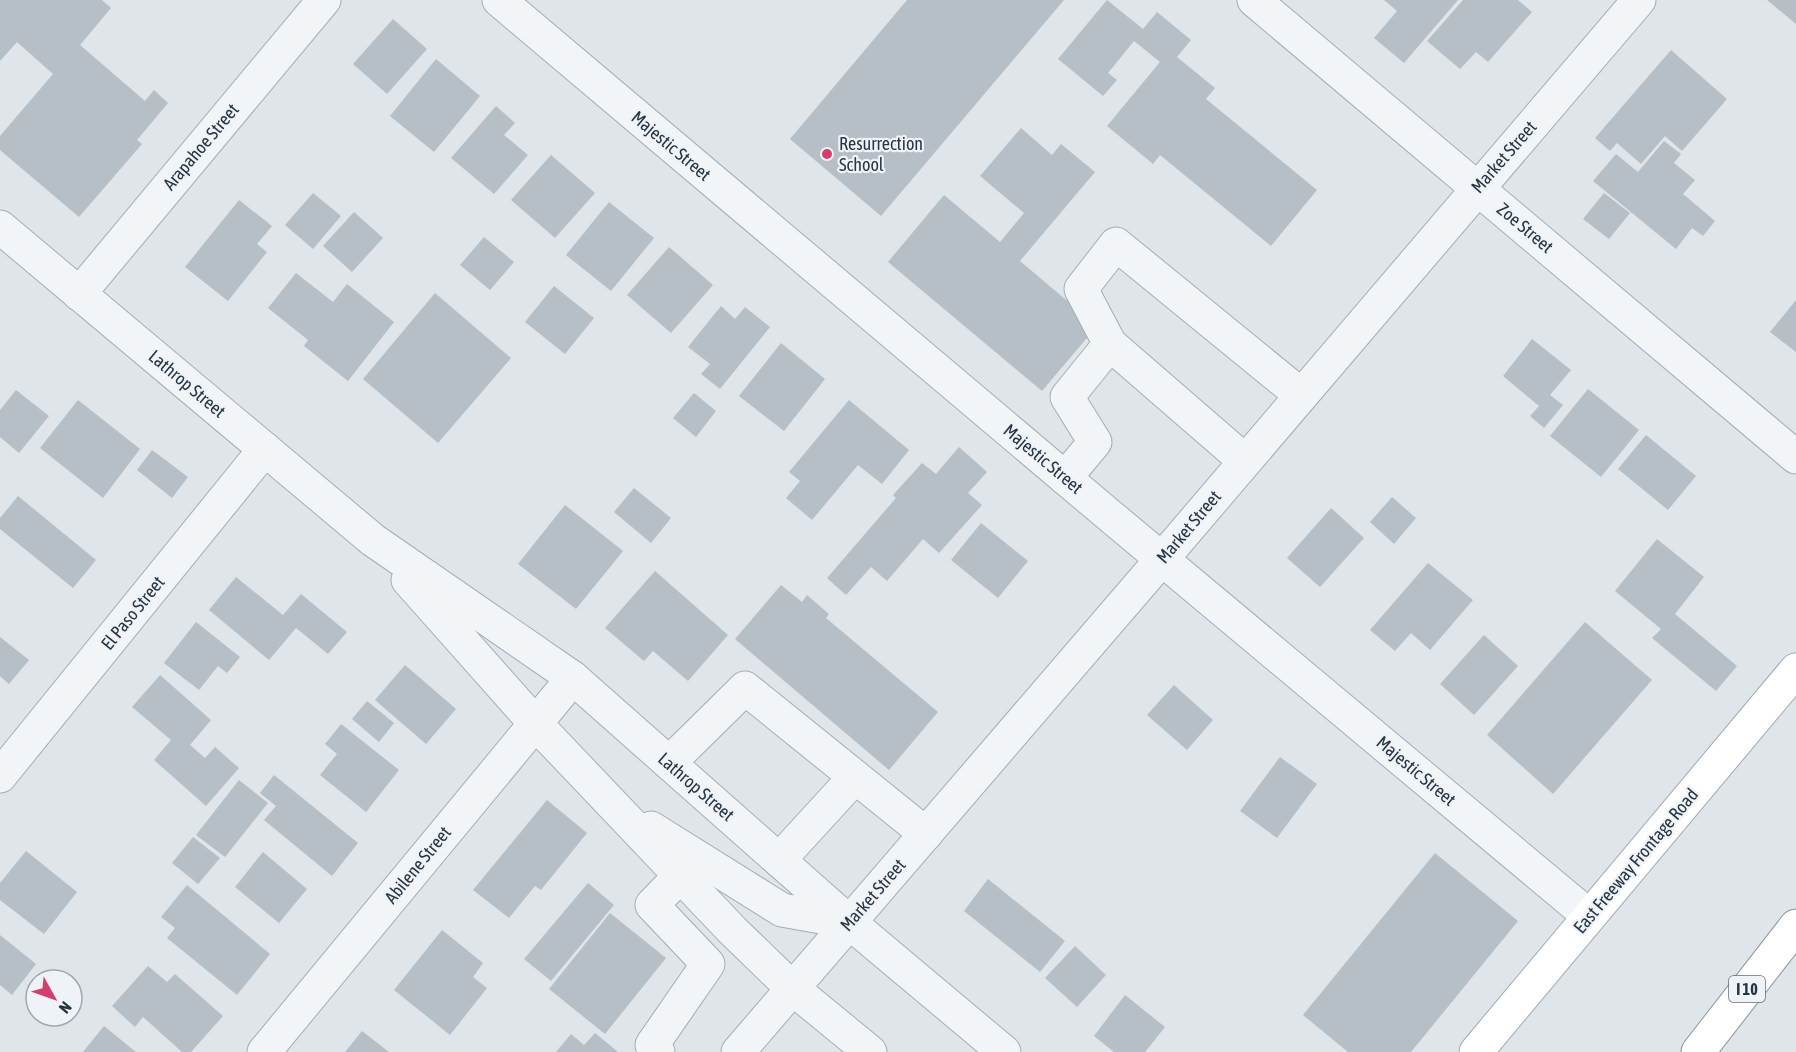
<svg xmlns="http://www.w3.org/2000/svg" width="1796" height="1052" font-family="'Asap Condensed',sans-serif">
	<rect width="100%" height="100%" fill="#dfe5e9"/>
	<g fill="#b6bfc6">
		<polygon points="0,0 102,0 111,8 80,45 145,101 154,90 168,103 137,140 142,144 79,217 0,150 0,136 53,74 17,42 0,61"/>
		<polygon points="907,0 1064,0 881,216 790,139"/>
		<polygon points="1107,0 1143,29 1157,12 1191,40 1177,57 1215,88 1206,99 1317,190 1271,246 1160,155 1153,164 1107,126 1160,62 1134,41 1108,73 1117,80 1103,96 1058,59"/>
		<polygon points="1384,0 1458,0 1404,63 1374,38 1397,11"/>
		<polygon points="1463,0 1518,0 1532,12 1488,62 1476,52 1460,69 1427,41"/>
		<polygon points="1767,0 1796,0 1796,24"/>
		<polygon points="393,19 427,49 387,94 353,64"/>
		<polygon points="1671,50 1727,99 1682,151 1665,136 1641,164 1617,143 1610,151 1595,138"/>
		<polygon points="436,59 480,96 434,152 390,116"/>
		<polygon points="496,106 515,123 504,135 528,155 494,194 451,158"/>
		<polygon points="1021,128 1052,155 1061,144 1095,172 1020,261 1097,326 1042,391 888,262 944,195 1000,242 1024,213 980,176"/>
		<polygon points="1664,141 1681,154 1674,163 1695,180 1683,194 1715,221 1703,236 1692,228 1676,249 1593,181 1616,154 1638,172"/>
		<polygon points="551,155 595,193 555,238 511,200"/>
		<polygon points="313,193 341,216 313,249 285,225"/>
		<polygon points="1604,193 1630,213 1609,239 1583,219"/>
		<polygon points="239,200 272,226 257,244 267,252 228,301 185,267"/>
		<polygon points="609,202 654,238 611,291 566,255"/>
		<polygon points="354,212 383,238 352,272 323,246"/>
		<polygon points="484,237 514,262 490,290 460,265"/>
		<polygon points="669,247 713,285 671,333 627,295"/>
		<polygon points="296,273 333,302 347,284 394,322 348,381 304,346 308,340 268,308"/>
		<polygon points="554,286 594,318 565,354 525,322"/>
		<polygon points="435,293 511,358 438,443 363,379"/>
		<polygon points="1796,300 1796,352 1770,332"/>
		<polygon points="721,306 735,319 745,307 770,327 720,389 701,374 710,364 688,347"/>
		<polygon points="1532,339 1571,370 1550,395 1563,405 1544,428 1530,416 1539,406 1503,376"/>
		<polygon points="781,343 825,379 784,431 739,396"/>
		<polygon points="1588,389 1639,430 1601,477 1550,436"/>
		<polygon points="16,390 49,416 19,453 0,437 0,410"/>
		<polygon points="694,393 716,411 696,437 673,418"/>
		<polygon points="78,400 140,449 103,498 40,448"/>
		<polygon points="849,400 909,450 882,484 858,465 812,520 786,498 800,481 789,472"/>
		<polygon points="1646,435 1696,476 1668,510 1618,469"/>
		<polygon points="959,447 987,472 968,493 982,505 939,553 923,539 887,581 871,567 846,595 827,578 896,498 893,495 922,463 936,474"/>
		<polygon points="152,450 188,477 172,498 137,470"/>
		<polygon points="634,488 671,518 651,543 614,512"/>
		<polygon points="18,496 96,560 73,588 0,529 0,518"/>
		<polygon points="1392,497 1416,518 1394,544 1370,522"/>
		<polygon points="565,505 623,551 576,609 518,564"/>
		<polygon points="1331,508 1364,538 1320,587 1287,558"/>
		<polygon points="981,523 1028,561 998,598 951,560"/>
		<polygon points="1657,539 1704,577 1675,614 1737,666 1716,691 1652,638 1661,629 1615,591"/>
		<polygon points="1428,563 1473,600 1430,650 1411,633 1395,651 1370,630"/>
		<polygon points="655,571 728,635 688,681 653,651 644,661 605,628"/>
		<polygon points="236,577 283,615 301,594 347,632 328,654 296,628 269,660 209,610"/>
		<polygon points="781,585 802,602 807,595 829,614 826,618 938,712 889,770 735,639"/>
		<polygon points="196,622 240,657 227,673 218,666 199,690 164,663"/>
		<polygon points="1585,622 1652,680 1553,794 1487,735"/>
		<polygon points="1484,635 1518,666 1474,715 1440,684"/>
		<polygon points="0,637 29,660 9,684 0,676"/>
		<polygon points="405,665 456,709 426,744 375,700"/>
		<polygon points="160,675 211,720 190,745 205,758 215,747 239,768 206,806 154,760 171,740 132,707"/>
		<polygon points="1174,685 1213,720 1187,750 1147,715"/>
		<polygon points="367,701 394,723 379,742 352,719"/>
		<polygon points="341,724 399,770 366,812 320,775 337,754 325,744"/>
		<polygon points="1280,757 1317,784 1277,838 1240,811"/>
		<polygon points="274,775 358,843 332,876 264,820 276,806 260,793"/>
		<polygon points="239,780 268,803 225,857 196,835"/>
		<polygon points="547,800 587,833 541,890 535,886 509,918 473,890"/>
		<polygon points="193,837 220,858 198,884 172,863"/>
		<polygon points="26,851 77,892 44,934 0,900 0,883"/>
		<polygon points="263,852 307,889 279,923 235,887"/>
		<polygon points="1435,853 1518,921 1411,1052 1348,1052 1303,1015"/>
		<polygon points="988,879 1065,941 1040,972 964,911"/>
		<polygon points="588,883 614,905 551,981 524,959"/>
		<polygon points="187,885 270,954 237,995 167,938 175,928 161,917"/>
		<polygon points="610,913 666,958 605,1034 549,989"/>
		<polygon points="442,930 483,963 473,977 487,988 450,1035 394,990"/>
		<polygon points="0,935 36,964 12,995 0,985"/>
		<polygon points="1075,946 1106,975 1077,1007 1045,978"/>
		<polygon points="148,966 167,982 175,974 223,1016 191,1052 182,1052 143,1017 135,1027 112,1006"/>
		<polygon points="1125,995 1165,1027 1145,1052 1114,1052 1094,1036"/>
		<polygon points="104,1026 136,1052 83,1052"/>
		<polygon points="362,1031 389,1052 345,1052"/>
		<polygon points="595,1033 618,1052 556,1052 571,1034 584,1045"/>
	</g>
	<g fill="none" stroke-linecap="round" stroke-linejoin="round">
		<g stroke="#a4adb3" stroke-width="35">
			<g id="minor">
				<polyline points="499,0 1109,515 1589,916"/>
				<polyline points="1254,0 1796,457"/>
				<polyline points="0,227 373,540 573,678 849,922 1004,1052"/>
				<polyline points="79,294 324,0"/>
				<polyline points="1245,461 1110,344 1081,289 1116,244 1301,395"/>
				<polyline points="1065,478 1095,442 1067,397 1110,344"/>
				<polyline points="408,580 535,723 733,931 792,988 870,1052"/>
				<polyline points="669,763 745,688 926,834"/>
				<polyline points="0,776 265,449"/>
				<polyline points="651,828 782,910 849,922"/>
				<polyline points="779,860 855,777"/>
				<polyline points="264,1052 573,678"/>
				<polyline points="658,1052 652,1045 708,964 652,905 681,875"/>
				<polyline points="738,1052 1162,559 1639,0"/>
			</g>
		</g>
		<g stroke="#9eabb6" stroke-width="35">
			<polyline id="major" points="1476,1052 1796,670"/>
		</g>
		<g stroke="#8695a1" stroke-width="35">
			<polyline id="highway" points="1698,1052 1796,926"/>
		</g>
		<use href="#minor" stroke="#f2f5f7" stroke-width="33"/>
		<use href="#major" stroke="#fff" stroke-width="33"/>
		<use href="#highway" stroke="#fff" stroke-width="33"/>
	</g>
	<circle fill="#d53d6d" stroke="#eff3f7" stroke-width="2" cx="827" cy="154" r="6"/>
	<g text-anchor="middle" stroke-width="4.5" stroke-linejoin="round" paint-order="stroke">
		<rect fill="#eff3f7" stroke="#636e78" stroke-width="1.5" x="1729" y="976" width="36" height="26" rx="4.5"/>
		<g font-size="16" font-weight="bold" fill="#273541">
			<text x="1747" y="995">I 10</text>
		</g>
		<g font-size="18" fill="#273541" stroke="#eff3f7" text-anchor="start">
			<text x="839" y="150">Resurrection<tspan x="839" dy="21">School</tspan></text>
		</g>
		<g font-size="18" fill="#273541" stroke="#eff3f7">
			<text transform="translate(671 146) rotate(40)" y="6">Majestic Street</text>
			<text transform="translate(201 147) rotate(-50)" y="6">Arapahoe Street</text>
			<text transform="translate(1504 157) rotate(-49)" y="6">Market Street</text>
			<text transform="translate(1525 228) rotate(40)" y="6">Zoe Street</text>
			<text transform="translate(187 384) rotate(40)" y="6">Lathrop Street</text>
			<text transform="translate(1043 459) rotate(40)" y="6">Majestic Street</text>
			<text transform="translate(1189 527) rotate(-50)" y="6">Market Street</text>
			<text transform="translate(133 613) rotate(-51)" y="6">El Paso Street</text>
			<text transform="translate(1416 771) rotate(40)" y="6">Majestic Street</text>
			<text transform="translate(696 787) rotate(41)" y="6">Lathrop Street</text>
			<text transform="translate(1636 861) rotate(-50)" y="6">East Freeway Frontage Road</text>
			<text transform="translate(418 865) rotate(-51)" y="6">Abilene Street</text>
			<text transform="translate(873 895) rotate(-49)" y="6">Market Street</text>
		</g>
	</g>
	<g transform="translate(54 998) rotate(130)"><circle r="28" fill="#eff3f7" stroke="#9fa7ae" stroke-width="1.5"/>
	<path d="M0-4.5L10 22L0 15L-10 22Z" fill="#d53d6d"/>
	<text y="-9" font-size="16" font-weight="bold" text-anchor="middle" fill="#273541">N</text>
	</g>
</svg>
